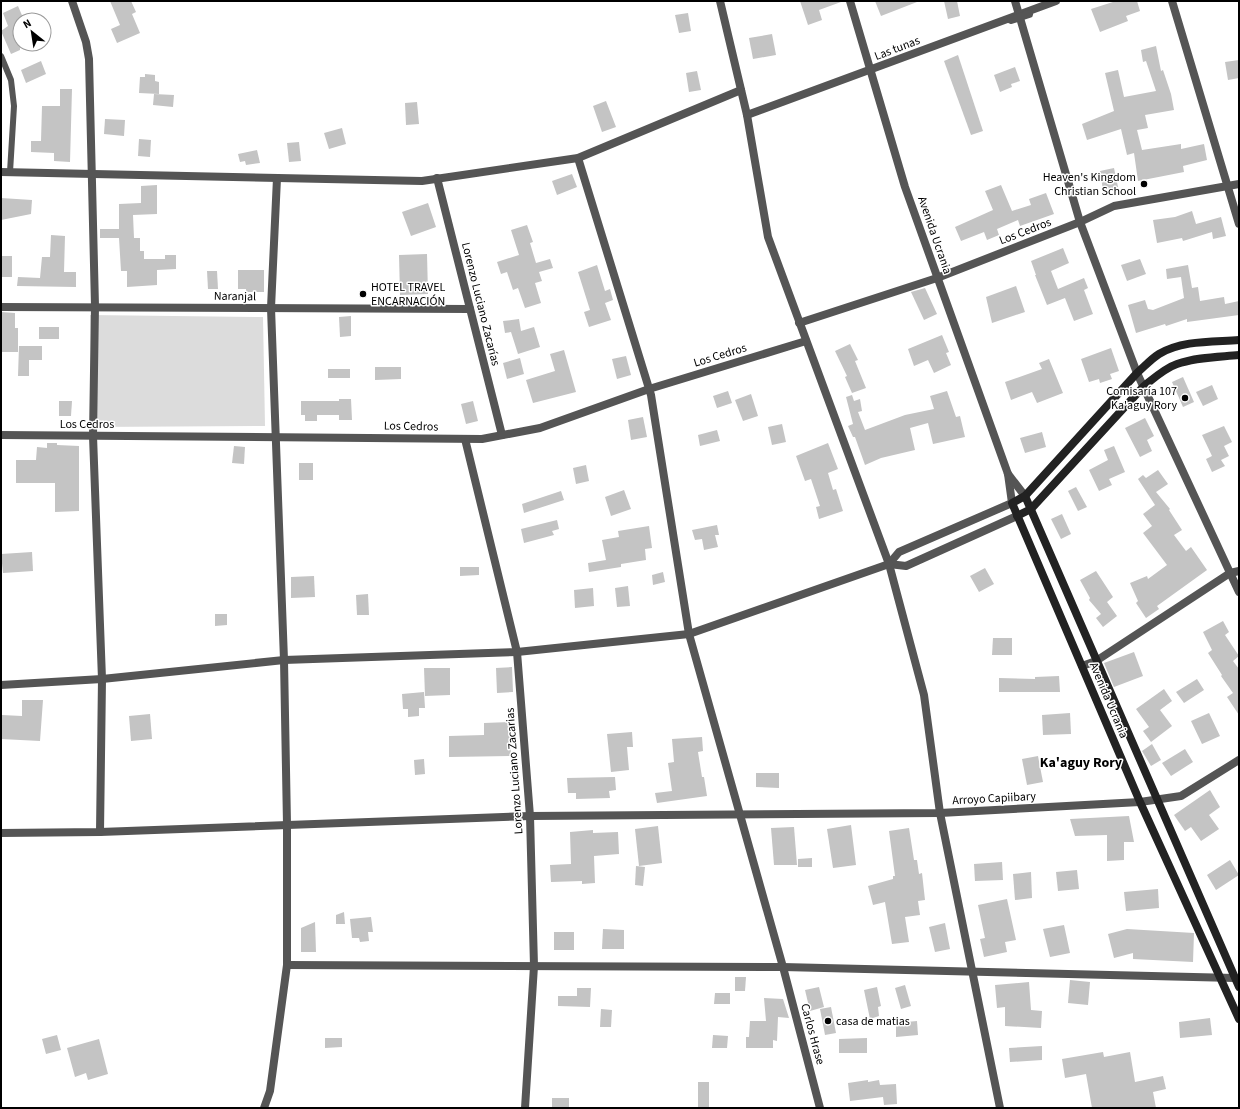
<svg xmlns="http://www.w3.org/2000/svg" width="1240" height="1109" font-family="'Source Sans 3',sans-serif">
	<rect width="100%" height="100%" fill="#fff"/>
	<polygon fill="#dcdcdc" points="90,315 263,317 265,426 93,427"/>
	<g fill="#c4c4c4">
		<polygon points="110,1 131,1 136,12 132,14 140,33 117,43 111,29 120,25"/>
		<polygon points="800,1 841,1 841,2 819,10 822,20 808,25"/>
		<polygon points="875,1 917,1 917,2 881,16"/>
		<polygon points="944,1 957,1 960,16 948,19"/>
		<polygon points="1116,1 1137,1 1140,11 1126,16 1128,21 1100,32 1091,9"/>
		<polygon points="18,6 24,20 20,20 20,50 11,54 1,31 8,26 3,13"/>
		<polygon points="688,13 691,31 679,33 675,15"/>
		<polygon points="772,34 776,55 753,59 749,38"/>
		<polygon points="1156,46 1161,71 1163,70 1171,94 1174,110 1145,115 1148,128 1137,130 1142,150 1181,144 1181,149 1204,144 1207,160 1183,166 1184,172 1138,181 1134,153 1127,155 1121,129 1087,140 1082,124 1114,111 1105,73 1118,70 1124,97 1156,91 1146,61 1143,62 1141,50"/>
		<polygon points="958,55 983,131 971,135 944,61"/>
		<polygon points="1239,60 1239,78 1228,80 1225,62"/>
		<polygon points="41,61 46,74 26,83 21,70"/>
		<polygon points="1015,67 1020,81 1011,84 1012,87 1000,92 994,75"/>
		<polygon points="697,71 701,90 689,92 686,73"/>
		<polygon points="145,74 155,75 155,81 159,82 159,94 139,93 140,77 145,77"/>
		<polygon points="60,89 72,89 70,162 54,161 54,153 31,152 31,141 41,141 42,106 60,106"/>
		<polygon points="154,94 174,95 173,107 153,105"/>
		<polygon points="606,101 616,127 602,132 593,106"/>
		<polygon points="417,102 419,124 406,125 405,103"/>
		<polygon points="105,119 125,120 124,136 104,134"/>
		<polygon points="342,128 346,144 329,149 324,133"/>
		<polygon points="139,139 151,140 150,157 138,156"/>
		<polygon points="299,142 301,161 289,162 287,143"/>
		<polygon points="257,150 260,163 246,165 245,161 240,162 238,154"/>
		<polygon points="1114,168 1118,187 1103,190 1100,171"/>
		<polygon points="572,174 577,187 557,195 552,181"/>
		<polygon points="157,185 157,214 133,215 134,238 140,238 140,251 144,251 144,259 165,259 165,255 176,255 176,269 157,270 157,285 127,287 127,271 121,271 119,238 100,238 100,229 119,229 119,204 141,203 141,186"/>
		<polygon points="1001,185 1012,211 1031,205 1029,199 1046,193 1054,214 1020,226 1018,220 997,229 999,235 987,240 984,232 961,241 955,227 993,210 985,191"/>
		<polygon points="1,198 32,200 31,214 1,220"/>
		<polygon points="428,203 436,227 411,236 402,212"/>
		<polygon points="1192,211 1196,224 1221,217 1226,236 1213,239 1212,232 1183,241 1182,238 1157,243 1153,220 1175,217"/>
		<polygon points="527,225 533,242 530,243 536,263 550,259 553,268 539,272 542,281 535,283 541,303 525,308 518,288 513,290 507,272 501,274 497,262 519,255 511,230"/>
		<polygon points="51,235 65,236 64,272 76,272 76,287 17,286 18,277 40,278 42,257 50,257"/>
		<polygon points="1063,248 1069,263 1051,271 1058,289 1084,278 1088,288 1084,290 1093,314 1074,321 1065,298 1047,305 1035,275 1036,275 1031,261"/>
		<polygon points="427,254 428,294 400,295 399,255"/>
		<rect x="1" y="256" width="11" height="21"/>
		<polygon points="1140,259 1146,274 1127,281 1121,265"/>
		<polygon points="597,265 605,291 610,289 613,300 605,303 611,320 589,327 584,312 590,310 578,272"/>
		<polygon points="1188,265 1192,288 1198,287 1200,301 1224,297 1225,304 1239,301 1239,315 1187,322 1187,319 1166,326 1165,324 1136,333 1128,305 1145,300 1148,309 1153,310 1184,298 1181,277 1167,279 1166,269"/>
		<polygon points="238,270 264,270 264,292 246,292 246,289 238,289"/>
		<polygon points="207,271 217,271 218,289 208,289"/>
		<polygon points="1016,286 1025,312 992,323 986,297"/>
		<polygon points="925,288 937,314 924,320 911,292"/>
		<polygon points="1,312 15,313 15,328 18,328 18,352 1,352"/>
		<polygon points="351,316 351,336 340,337 339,317"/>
		<polygon points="519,319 521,331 534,327 540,347 518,354 511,332 505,333 503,321"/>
		<rect x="39" y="327" width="20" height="12"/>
		<polygon points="942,335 949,352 946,353 951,365 934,373 928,360 914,366 908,349"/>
		<polygon points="850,344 858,360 855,361 866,388 852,393 845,377 847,376 835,351"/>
		<polygon points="19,346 42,346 42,360 29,360 29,376 18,376"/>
		<polygon points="1111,348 1119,371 1110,374 1112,379 1100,383 1099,379 1089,382 1081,359"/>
		<polygon points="564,350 576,392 533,403 526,380 555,371 550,354"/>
		<polygon points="626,356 631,375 617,379 612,359"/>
		<polygon points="520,358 524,374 507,379 503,363"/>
		<polygon points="1049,359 1063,393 1037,403 1032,392 1011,400 1005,382 1042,369 1039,363"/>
		<polygon points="375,367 401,367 401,379 375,380"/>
		<rect x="328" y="369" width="22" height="9"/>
		<polygon points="1183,377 1194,402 1183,407 1172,382"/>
		<polygon points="1212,385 1218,399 1203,406 1196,392"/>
		<polygon points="728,391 732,403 717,408 713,396"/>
		<polygon points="947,391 956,417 960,416 965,437 933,444 928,423 910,428 915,450 881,458 865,465 855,437 853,437 848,426 853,424 846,397 852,395 854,401 860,399 862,411 858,412 865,430 905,415 934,409 930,396"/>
		<polygon points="751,394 758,416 743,421 735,400"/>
		<polygon points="339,399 351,399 352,420 339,420 339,415 317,415 317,421 305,421 305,415 301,415 301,401 339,401"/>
		<polygon points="59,401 72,401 71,416 59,416"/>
		<polygon points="473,401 478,421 466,424 461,404"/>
		<polygon points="643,417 647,437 631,440 628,420"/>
		<polygon points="1145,418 1154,436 1147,440 1152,451 1140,457 1125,428"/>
		<polygon points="782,424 786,442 772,445 768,427"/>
		<polygon points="1224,426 1232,442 1224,446 1229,456 1221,460 1225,466 1212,472 1206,459 1212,456 1202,435"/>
		<polygon points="717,430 720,441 700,446 698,435"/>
		<polygon points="1042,432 1046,447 1025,453 1020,438"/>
		<polygon points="47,443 57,443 57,445 79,446 79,511 55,512 55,483 16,483 16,460 36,460 37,447 47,448"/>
		<polygon points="828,443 838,469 828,473 833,490 836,489 843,511 819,519 816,507 820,506 811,479 805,481 796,456"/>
		<polygon points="234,446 245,447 244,464 232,463"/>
		<polygon points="1114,446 1125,472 1109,479 1112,485 1099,491 1089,470 1108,460 1104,450"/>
		<rect x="299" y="463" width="14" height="17"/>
		<polygon points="586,465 589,481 576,484 573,468"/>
		<polygon points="1158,470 1168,484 1156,492 1170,509 1169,510 1182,530 1174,535 1186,551 1191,547 1207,570 1157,606 1159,609 1146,618 1136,603 1138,601 1130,583 1147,576 1148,579 1167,565 1143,533 1152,526 1143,514 1155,505 1138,479 1143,475 1146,478"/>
		<polygon points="1076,487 1087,507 1078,511 1068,491"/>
		<polygon points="624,490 631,509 611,516 605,497"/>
		<polygon points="561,491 564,500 524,513 522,504"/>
		<polygon points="1062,514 1071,534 1061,539 1051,519"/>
		<polygon points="557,520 559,529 552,531 554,535 524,543 521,529"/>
		<polygon points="717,525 719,535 715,535 718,547 704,550 702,539 695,540 692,530"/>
		<polygon points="649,526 652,548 645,549 646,560 621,564 621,567 589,572 588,563 606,560 602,540 619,537 618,531"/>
		<polygon points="32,552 33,571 3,573 1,554"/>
		<polygon points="460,567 479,567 479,575 460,576"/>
		<polygon points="985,568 994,584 979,592 970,576"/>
		<polygon points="1096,571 1113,597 1107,602 1117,616 1103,627 1096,618 1101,614 1089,600 1090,598 1080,580"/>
		<polygon points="663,572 665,582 653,585 652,575"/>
		<polygon points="314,576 315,597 291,598 291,577"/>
		<polygon points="628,586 630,606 617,607 615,588"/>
		<polygon points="593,588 594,606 575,608 574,590"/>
		<polygon points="368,594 369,615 357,615 356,595"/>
		<polygon points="215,614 227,614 227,625 215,626"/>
		<polygon points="1223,621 1229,632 1225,635 1239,656 1233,661 1239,669 1239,715 1227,697 1233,693 1221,676 1222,675 1208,653 1212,650 1203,632"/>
		<polygon points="993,638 1012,638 1012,655 992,655"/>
		<polygon points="1134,652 1143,676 1114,687 1104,663"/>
		<polygon points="512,667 513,692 497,693 496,668"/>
		<polygon points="424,668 450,668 450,695 425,696"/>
		<polygon points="1059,676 1060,692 999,692 999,678 1035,679 1035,677"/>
		<polygon points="1197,679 1204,690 1184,703 1176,692"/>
		<polygon points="1164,689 1172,701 1160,710 1172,726 1151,742 1143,731 1149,727 1136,709"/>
		<polygon points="424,692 425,708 419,708 419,716 408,717 408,709 403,709 402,694"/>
		<polygon points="22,700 43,700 40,741 1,739 2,715 22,716"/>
		<polygon points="1070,713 1071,734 1043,735 1042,715"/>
		<polygon points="1209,713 1220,736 1202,744 1191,721"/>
		<polygon points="150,714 152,739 131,741 129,716"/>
		<polygon points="512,722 512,732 510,732 511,756 449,757 449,736 484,735 484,723"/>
		<polygon points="632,732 633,747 627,747 629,770 611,772 607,734"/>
		<polygon points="702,737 703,751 698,752 702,777 704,777 707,796 657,803 655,793 672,791 668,763 674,762 672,739"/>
		<polygon points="1152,744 1161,760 1151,766 1142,751"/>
		<polygon points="1185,749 1193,762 1171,776 1162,763"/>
		<polygon points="1038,756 1043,782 1027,785 1022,759"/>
		<polygon points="424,759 425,774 415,775 414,760"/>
		<polygon points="756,773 779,773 779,788 756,787"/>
		<polygon points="615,777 616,790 609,791 610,798 576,799 576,793 568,793 567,778"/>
		<polygon points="1210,790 1220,807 1209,815 1219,829 1201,841 1191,827 1185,831 1174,815"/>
		<polygon points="1129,816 1134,842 1124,842 1124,860 1107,861 1107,835 1075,836 1070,819"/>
		<polygon points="851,825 856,865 833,868 827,829"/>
		<polygon points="658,826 662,863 639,866 635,829"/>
		<polygon points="794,827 797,865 774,865 771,828"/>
		<polygon points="909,828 914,860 917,860 919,874 922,873 925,900 918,901 920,915 905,917 909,942 892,944 885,902 873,905 868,886 893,879 893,876 895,876 889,831"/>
		<polygon points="593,830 593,833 618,832 619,854 594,856 595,883 582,884 582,881 551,882 550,865 571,864 570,832"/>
		<polygon points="812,858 812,867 798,867 798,859"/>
		<polygon points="1230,860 1239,875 1216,890 1207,875"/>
		<polygon points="1002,862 1003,880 975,881 974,864"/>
		<polygon points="636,866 645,867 643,886 635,885"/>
		<polygon points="1077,870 1079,889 1058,891 1056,872"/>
		<polygon points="1031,872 1032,898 1015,900 1013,874"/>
		<polygon points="1158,889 1159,908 1126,911 1124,892"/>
		<polygon points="1007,899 1016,940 1005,942 1007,952 984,957 980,939 985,938 978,905"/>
		<polygon points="344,912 345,924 336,924 336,915"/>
		<polygon points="371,917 373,932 368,932 369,941 360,942 359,938 352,938 350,919"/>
		<polygon points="315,922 316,952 301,952 301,928"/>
		<polygon points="945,923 950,949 935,952 929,927"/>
		<polygon points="1064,925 1070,953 1050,957 1043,929"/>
		<polygon points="603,929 624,930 624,949 602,949"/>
		<polygon points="1127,929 1194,933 1193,962 1133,959 1133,953 1114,958 1108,934"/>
		<rect x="554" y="932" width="20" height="18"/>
		<polygon points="735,977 746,977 745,991 735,991"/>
		<polygon points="1070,980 1090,982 1088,1005 1068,1003"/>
		<polygon points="1029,982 1031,1010 1042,1011 1041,1028 1005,1026 1005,1007 997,1008 995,985"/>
		<polygon points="905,985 911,1006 901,1009 895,988"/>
		<polygon points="819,987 824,1007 810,1011 805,990"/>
		<polygon points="877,987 881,1006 878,1007 879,1016 870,1019 864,990"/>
		<polygon points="577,988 591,988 590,1007 558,1006 558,996 577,996"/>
		<polygon points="715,993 730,993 730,1004 714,1004"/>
		<polygon points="764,998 783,999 789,1018 778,1017 777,1041 773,1040 773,1048 746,1048 746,1037 749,1037 750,1021 766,1021"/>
		<polygon points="831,1007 836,1033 825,1035 820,1009"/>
		<polygon points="601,1009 612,1010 611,1027 600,1027"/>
		<polygon points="1210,1018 1212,1035 1180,1038 1179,1022"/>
		<polygon points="917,1021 918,1035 896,1037 896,1023"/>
		<polygon points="57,1035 61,1050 46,1054 42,1039"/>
		<polygon points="713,1035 728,1036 727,1048 712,1048"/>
		<polygon points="325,1038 342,1038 342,1047 325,1048"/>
		<polygon points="867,1038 867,1053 839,1053 839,1039"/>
		<polygon points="99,1039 108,1074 88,1080 86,1073 75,1077 67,1048"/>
		<polygon points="1042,1046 1042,1060 1010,1062 1009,1048"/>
		<polygon points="1103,1052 1104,1057 1130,1052 1135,1082 1163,1076 1166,1089 1153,1092 1156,1108 1092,1108 1086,1074 1065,1078 1062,1059"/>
		<polygon points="868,1080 868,1082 879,1080 880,1085 896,1084 897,1104 884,1105 883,1097 850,1101 848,1083"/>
		<rect x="698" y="1082" width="11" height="26"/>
		<rect x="552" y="1098" width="17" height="10"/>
	</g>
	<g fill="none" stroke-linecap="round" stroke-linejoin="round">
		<polyline stroke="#555" stroke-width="6" points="1,56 11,80 14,106 10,172"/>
		<g stroke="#555" stroke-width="8">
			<polyline points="72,1 86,42 89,59 95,306 93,436 102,679 100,832"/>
			<polyline points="720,1 747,115 768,237 889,564 924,695 940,813 1000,1108"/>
			<polyline points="850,1 905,187 1008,474 1012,503 899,552 889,564 906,566 1017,516"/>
			<polyline points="1015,1 1080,222 1137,373 1239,592"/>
			<polyline points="1172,1 1239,224"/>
			<polyline points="747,115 1056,1"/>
			<polyline points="578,158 651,395 689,634 783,967 820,1108"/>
			<polyline points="1,172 422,181 578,158 741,90"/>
			<polyline points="437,178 502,435"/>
			<polyline points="1,307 470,309"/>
			<polyline points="799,323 937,278 1080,222 1114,206 1239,184"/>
			<polyline points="1,435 482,439 540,428 649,389 806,341"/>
			<polyline points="465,439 517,652 530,816 534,966 525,1108"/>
			<polyline points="1008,474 1025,496"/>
			<polyline points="1082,666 1096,661 1230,573 1239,571"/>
			<polyline points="1,685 102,679 284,660 517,652 689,634 889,564"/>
			<polyline points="1,833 100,832 530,816 940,813 1140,802 1181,796 1239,760"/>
			<polyline points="287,965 783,967 1235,978"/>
			<polyline points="264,1108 270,1091 287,965 287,824 284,660 271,308 277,178"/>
		</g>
		<g stroke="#222" stroke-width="8">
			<path d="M1239,340C1213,342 1182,340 1159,354C1151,359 1144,367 1137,373L1025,496L1012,503L1140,802L1239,1019"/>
			<polyline points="1025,496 1239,987"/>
			<path d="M1017,516L1031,509L1144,386C1154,378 1165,368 1177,364C1197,357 1219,357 1239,355"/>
		</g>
		<polyline stroke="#555" stroke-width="8" points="1011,20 1029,14"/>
	</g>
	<g fill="#000" stroke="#fff" stroke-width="1.5">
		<circle cx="1144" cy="184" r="4"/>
		<circle cx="363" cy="294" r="4"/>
		<circle cx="1185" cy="398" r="4"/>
		<circle cx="828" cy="1021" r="4"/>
	</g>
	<g text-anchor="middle" stroke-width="3" stroke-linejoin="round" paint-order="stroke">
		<g font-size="12" fill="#000" stroke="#fff">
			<text transform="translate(897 48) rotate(-21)" y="4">Las tunas</text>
			<text transform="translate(1025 231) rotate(-21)" y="4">Los Cedros</text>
			<text transform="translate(935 235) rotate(71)" y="4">Avenida Ucrania</text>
			<text transform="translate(235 296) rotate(1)" y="4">Naranjal</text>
			<text transform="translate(481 304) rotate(76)" y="4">Lorenzo Luciano Zacarías</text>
			<text transform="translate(720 355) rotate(-17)" y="4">Los Cedros</text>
			<text x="87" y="428">Los Cedros</text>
			<text transform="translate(411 426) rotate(1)" y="4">Los Cedros</text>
			<text transform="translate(1109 700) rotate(67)" y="4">Avenida Ucrania</text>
			<text transform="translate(514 771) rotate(-94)" y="4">Lorenzo Luciano Zacarias</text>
			<text transform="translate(994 798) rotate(-3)" y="4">Arroyo Capiibary</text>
			<text transform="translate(813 1034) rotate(75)" y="4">Carlos Hrase</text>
		</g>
		<g font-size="12" fill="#000" stroke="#fff" text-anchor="end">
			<text x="1136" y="181">Heaven's Kingdom<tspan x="1136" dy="14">Christian School</tspan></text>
			<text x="371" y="291" text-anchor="start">HOTEL TRAVEL<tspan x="371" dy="14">ENCARNACIÓN</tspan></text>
			<text x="1177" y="395">Comisaría 107<tspan x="1177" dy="14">Ka'aguy Rory</tspan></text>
			<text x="836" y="1025" text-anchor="start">casa de matias</text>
		</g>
		<g font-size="14" font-weight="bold" fill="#000" stroke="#fff">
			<text x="1081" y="767">Ka'aguy Rory</text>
		</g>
	</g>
	<rect width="1240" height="1109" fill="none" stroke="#000000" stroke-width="4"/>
	<g transform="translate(32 32) rotate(330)"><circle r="19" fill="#ffffff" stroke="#999999"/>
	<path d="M0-3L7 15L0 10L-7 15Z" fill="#000000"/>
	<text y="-6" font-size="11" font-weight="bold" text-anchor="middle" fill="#000000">N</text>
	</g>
</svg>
